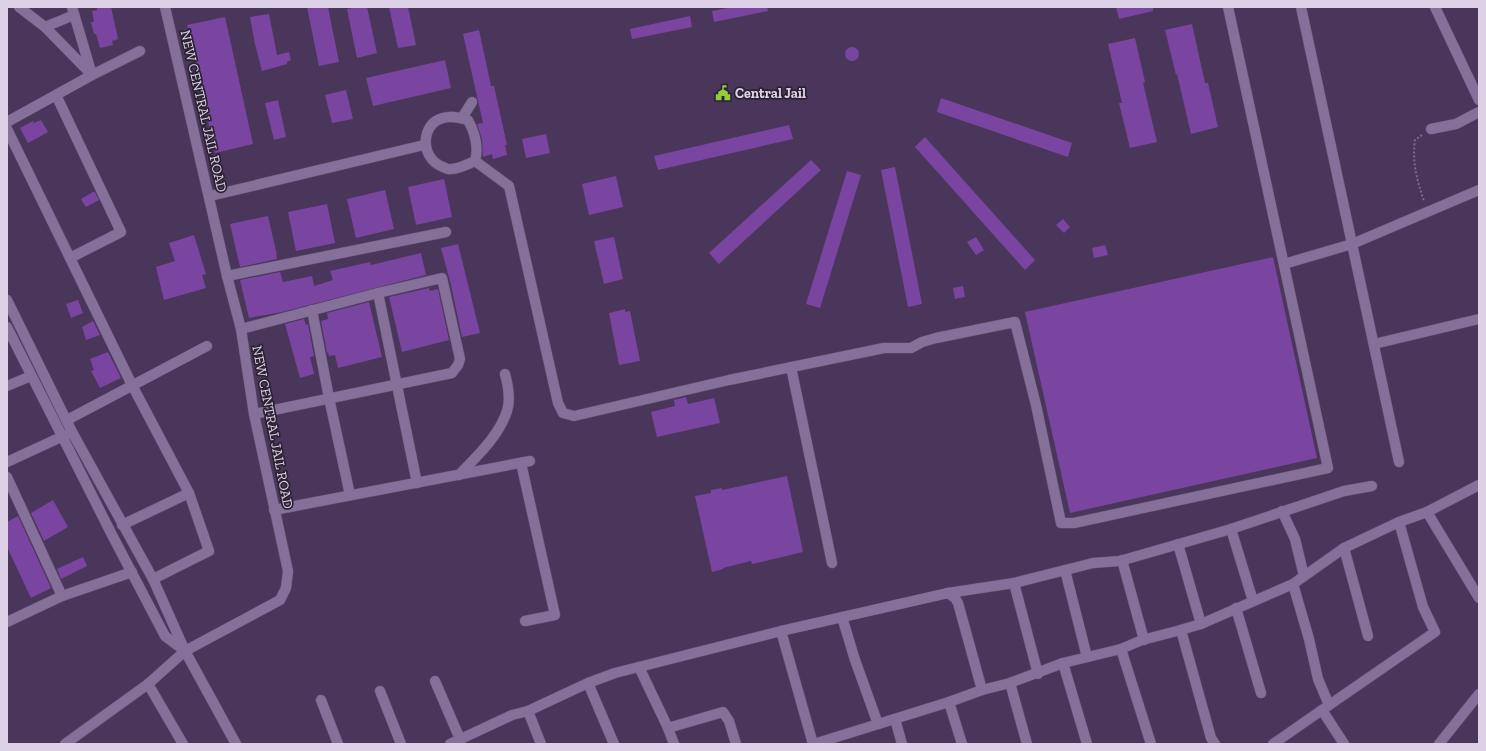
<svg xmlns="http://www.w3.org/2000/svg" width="1486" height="751" font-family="'Zilla Slab',serif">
	<rect width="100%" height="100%" fill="#4a365b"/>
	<g fill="#7945a0">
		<polygon points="97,7 111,7 118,39 112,41 113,45 100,48 96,34 94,34 91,22 94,22 92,11 97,10"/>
		<polygon points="307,7 328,7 339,62 319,66"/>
		<polygon points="357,7 367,7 377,53 357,58 347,9"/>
		<polygon points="389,7 408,7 416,45 398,48"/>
		<polygon points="733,7 767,7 768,11 714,22 712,11"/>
		<polygon points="1116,7 1153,7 1153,11 1119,19"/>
		<polygon points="269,14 277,55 289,52 291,60 287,62 287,64 262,71 255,44 250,17"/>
		<polygon points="690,16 692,27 632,39 630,29"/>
		<polygon points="225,17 253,144 215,153 187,25"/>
		<polygon points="1192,24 1205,83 1208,83 1218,127 1191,134 1177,74 1176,75 1165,30"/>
		<polygon points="479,30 491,86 494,86 507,145 505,145 507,155 493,159 492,154 483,157 482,139 477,124 483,123 463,34"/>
		<polygon points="1135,38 1145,82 1143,83 1157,142 1130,148 1119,103 1122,103 1108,44"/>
		<circle cx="852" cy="54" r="7"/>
		<polygon points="445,60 451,88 373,106 366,78"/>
		<polygon points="346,90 353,119 332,123 325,95"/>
		<polygon points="941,98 1072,143 1068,157 937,112"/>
		<polygon points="278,100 286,137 274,140 265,103"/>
		<polygon points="41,120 48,132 28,143 20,128 33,121 34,123"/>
		<polygon points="789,125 793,139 658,170 654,156"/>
		<polygon points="546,134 550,153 526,158 522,139"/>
		<polygon points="925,137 1035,260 1025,270 915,147"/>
		<polygon points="811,160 821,170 719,264 709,253"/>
		<polygon points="895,167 922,304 908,307 881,170"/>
		<polygon points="847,171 861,175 820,308 806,304"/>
		<polygon points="616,176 623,207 589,215 582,184"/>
		<polygon points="444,179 452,217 416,225 408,187"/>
		<polygon points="385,190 394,229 356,238 347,199"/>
		<polygon points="93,192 95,192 99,200 86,207 81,199"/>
		<polygon points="327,204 335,243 296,251 288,212"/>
		<polygon points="268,216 277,255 276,255 277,259 240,267 230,224"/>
		<polygon points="1063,219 1070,227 1064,233 1056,225"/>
		<polygon points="194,235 206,274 202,275 206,288 164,300 156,267 175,261 169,243"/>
		<polygon points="614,237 623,279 604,284 594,241"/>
		<polygon points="976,237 984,250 976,255 967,242"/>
		<polygon points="458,244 480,333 462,337 451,285 441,248"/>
		<polygon points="1105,245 1108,255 1094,258 1092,248"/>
		<polygon points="421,253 426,275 282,312 249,318 240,280 280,272 283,282 312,276 314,286 333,280 330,271 370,262 371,265"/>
		<polygon points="1273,257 1317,458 1070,513 1025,312"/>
		<polygon points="963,286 965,297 955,299 953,288"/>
		<polygon points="429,288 430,291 438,289 449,340 402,352 389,297"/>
		<polygon points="78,300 83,313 71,318 66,304"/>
		<polygon points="369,302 382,357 338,368 335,355 329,356 328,352 327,353 321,321 328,319 327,313"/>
		<polygon points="625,309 625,312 630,311 640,361 619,365 609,313"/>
		<polygon points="304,319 306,325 308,324 314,356 310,357 314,374 300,378 285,324"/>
		<polygon points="93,321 100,335 86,340 82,327"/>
		<polygon points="108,352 121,378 100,388 91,371 94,370 90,359"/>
		<polygon points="686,397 688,404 714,398 720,423 657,437 651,412 675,406 674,400"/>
		<polygon points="787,476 803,552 752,564 751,561 723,568 723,569 712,572 695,496 711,493 711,490 722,488 722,490"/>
		<polygon points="53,500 68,527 44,541 31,513"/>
		<polygon points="18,516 51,588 31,598 7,547 7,522"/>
		<polygon points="83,557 87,566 61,579 57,569"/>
	</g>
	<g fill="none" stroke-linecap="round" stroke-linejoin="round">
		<g stroke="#645272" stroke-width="11">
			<g id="street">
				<polyline points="19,7 45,27 92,75 72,7"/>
				<polyline points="1301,7 1399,462"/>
				<polyline points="1435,7 1479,100"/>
				<polyline points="45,27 74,15"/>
				<polyline points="56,95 121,232 70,258"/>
				<polyline points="462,118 472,102"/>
				<polyline points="7,122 92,75 140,51"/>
				<polyline points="7,129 132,385 189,493 209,551 153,579"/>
				<polyline points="1431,129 1456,124 1479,112"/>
				<path d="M475,161C479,147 475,133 468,120C460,118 452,115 443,118C421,123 419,158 443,167C445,168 449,170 451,169C459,169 468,164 475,161L509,186L558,403L563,413L574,416L729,380L884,348H911L922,342L936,338L1015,322L1036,405L1061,523H1074L1328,468L1228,7"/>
				<polyline points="210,196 424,145"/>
				<polyline points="1284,264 1352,244 1479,190"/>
				<polyline points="227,276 446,232"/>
				<polyline points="378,293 417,483"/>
				<polyline points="312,310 329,398 350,495"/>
				<polyline points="241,329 378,293 442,278 460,359 458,365 452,373 254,414"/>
				<polyline points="1374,344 1479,319"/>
				<polyline points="791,367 832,563"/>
				<polyline points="7,386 31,376"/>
				<polyline points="67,420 207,346"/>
				<polyline points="7,462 72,432"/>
				<polyline points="521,463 555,615 525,621"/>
				<path d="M459,475C477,456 499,436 507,411C511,399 508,385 505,374"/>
				<polyline points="7,477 62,596"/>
				<polyline points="274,510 530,461"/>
				<polyline points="1282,511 1295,539 1304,576"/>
				<polyline points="1427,512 1479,598"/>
				<polyline points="122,525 189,493"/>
				<polyline points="1231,529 1253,601"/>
				<polyline points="1178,544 1201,624"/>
				<polyline points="1344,548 1368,636"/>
				<polyline points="1122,560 1144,640"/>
				<polyline points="1065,570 1087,657"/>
				<polyline points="1014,583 1038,674"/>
				<polyline points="1293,584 1309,639 1318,679 1329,705"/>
				<polyline points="948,593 955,598 958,603 982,690"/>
				<polyline points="1236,608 1261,693"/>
				<polyline points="842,617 855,660 878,724"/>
				<polyline points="7,622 62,596 132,572"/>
				<polyline points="1181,630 1211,738 1215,744"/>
				<polyline points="781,631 813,744"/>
				<polyline points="1121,649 1151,744"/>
				<polyline points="1063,663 1087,744"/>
				<polyline points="639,667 668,728 674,744"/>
				<polyline points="435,681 460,739"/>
				<polyline points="588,683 614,744"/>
				<polyline points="1010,683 1027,744"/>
				<polyline points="148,684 183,744"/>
				<polyline points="380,691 401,744"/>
				<polyline points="321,700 338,744"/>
				<polyline points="949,702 962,744"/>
				<polyline points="1322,710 1435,632 1423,607 1399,522"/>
				<polyline points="528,711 541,744"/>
				<polyline points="895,719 902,744"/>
				<polyline points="668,728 723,712 729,721 736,744"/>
				<polyline points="65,744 148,684 185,651 280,600 286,588 288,571 254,414 241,329 227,276 165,7"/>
				<polyline points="450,744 512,715 528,711 588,683 615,673 781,631 948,593 1014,583 1093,563 1120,561 1231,529 1344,491 1372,486"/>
				<polyline points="814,744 949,702 982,690 1010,683 1063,663 1121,649 1142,640 1177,631 1201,624 1293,584 1344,548 1399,522 1427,512 1479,485"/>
				<polyline points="1273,744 1322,710 1344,744"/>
				<polyline points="1439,744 1479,694"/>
			</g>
		</g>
		<g stroke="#645272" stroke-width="11">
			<g id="secondary">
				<polyline points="7,300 72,432 153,579 185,651 236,744"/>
				<polyline points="7,327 111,533 165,636 185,651"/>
			</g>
		</g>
		<path stroke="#7c6b8b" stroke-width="2" stroke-dasharray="2 2" stroke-linecap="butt" d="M1422,135L1415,140C1412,162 1417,181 1424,201"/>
		<use href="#street" stroke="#857099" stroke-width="10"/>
		<use href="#secondary" stroke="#857099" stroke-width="10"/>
	</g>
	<defs>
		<g id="civic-bare" transform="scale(1.2)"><path d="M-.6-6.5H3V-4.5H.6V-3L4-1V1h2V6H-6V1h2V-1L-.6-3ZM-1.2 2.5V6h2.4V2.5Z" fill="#96cc3a" stroke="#2b2233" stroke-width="2.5" paint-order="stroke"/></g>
	</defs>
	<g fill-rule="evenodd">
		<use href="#civic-bare" x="723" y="93"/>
	</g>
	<g text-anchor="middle" stroke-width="3.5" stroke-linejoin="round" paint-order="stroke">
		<g font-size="14" font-weight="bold" fill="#ddd1e8" stroke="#2b2233" text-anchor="start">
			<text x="735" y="98">Central Jail</text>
		</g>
		<g font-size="14" fill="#ddd1e8" stroke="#2b2233">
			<text transform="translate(204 111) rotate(77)" y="5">NEW CENTRAL JAIL ROAD</text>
			<text transform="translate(273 427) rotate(79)" y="5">NEW CENTRAL JAIL ROAD</text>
		</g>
	</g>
	<rect width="1486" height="751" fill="none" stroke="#ddd1e8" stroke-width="16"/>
</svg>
